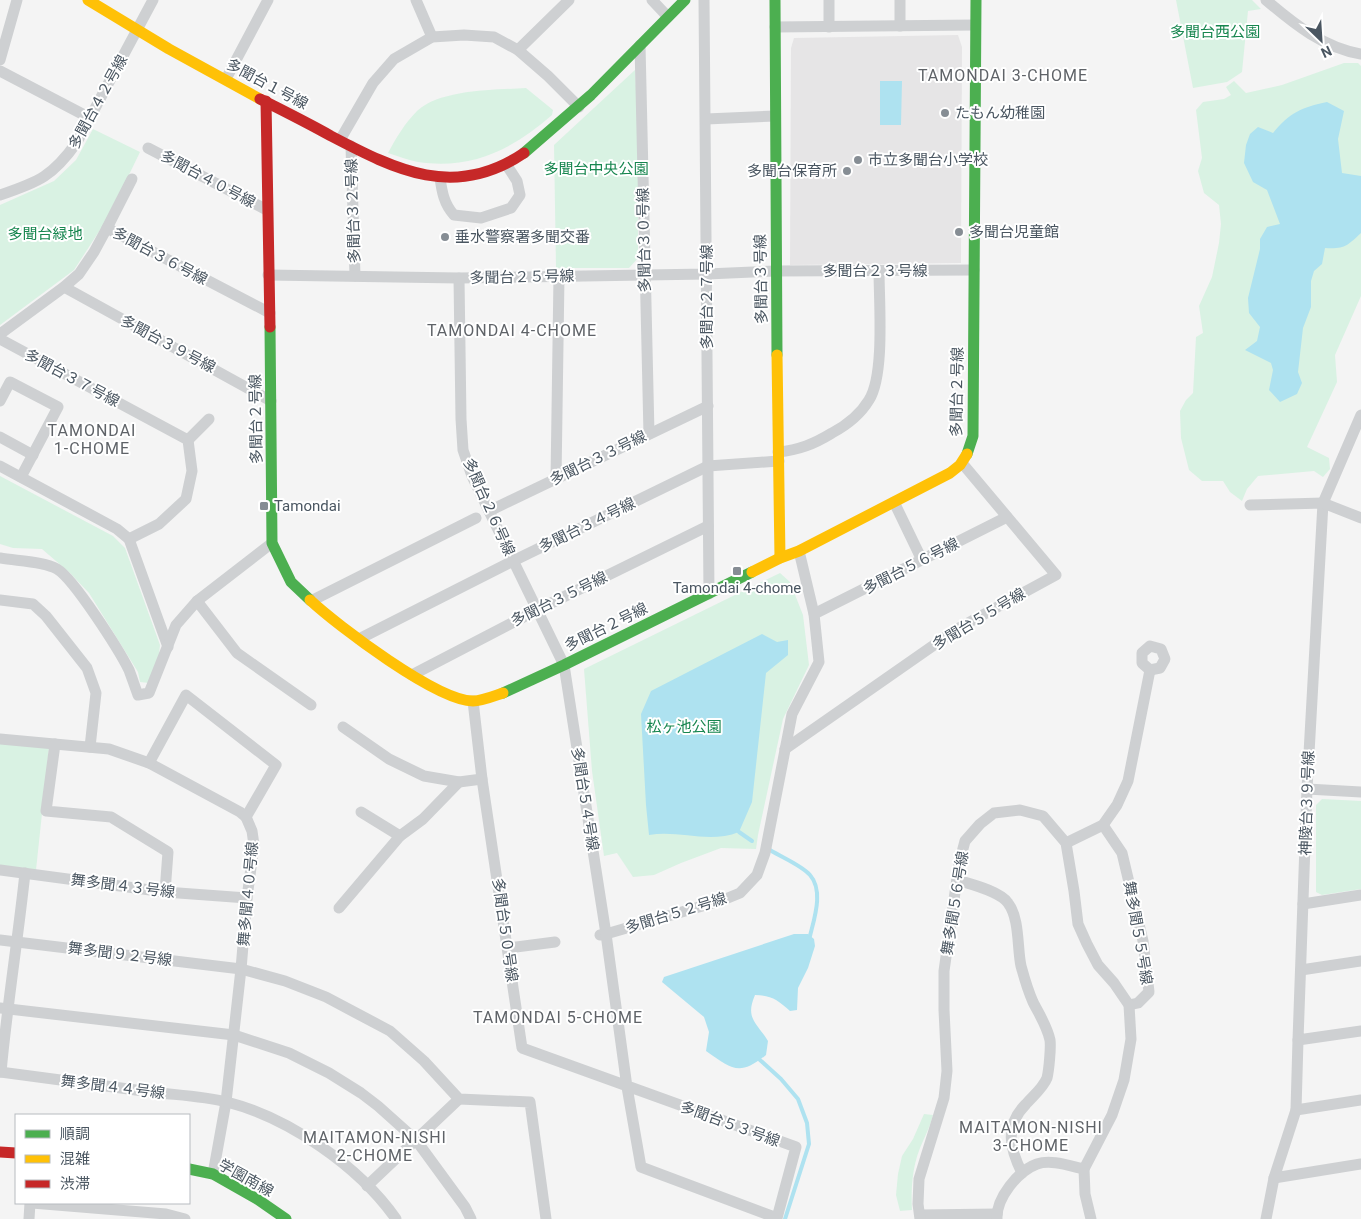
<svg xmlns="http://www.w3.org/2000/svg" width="1361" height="1219" font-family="Roboto,'Noto Sans JP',sans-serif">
	<rect width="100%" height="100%" fill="#f4f4f4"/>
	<polygon fill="#e6e5e6" points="958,35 962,47 961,263 790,265 791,48 794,38"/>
	<g fill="#d9f2e3">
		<polygon points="1176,0 1252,0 1261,9 1248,11 1242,72 1227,82 1193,88"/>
		<polygon points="1344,63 1358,63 1361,66 1361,296 1335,355 1337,382 1307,447 1329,458 1330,469 1323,477 1314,471 1258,476 1247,489 1242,501 1230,492 1223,481 1202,481 1189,470 1181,438 1180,411 1186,400 1193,393 1196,337 1203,333 1199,306 1212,277 1219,243 1221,224 1219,205 1204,193 1198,171 1202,158 1196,110 1203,102 1224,99 1231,95 1226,87 1234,81 1246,93 1282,85"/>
		<polygon points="635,70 638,120 638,258 629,268 556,268 554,145"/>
		<path d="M526,88L553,110L552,115C513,149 472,170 418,162C408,160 398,156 388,153C396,138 405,123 417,111C441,89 495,90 526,88Z"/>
		<polygon points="93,129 140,152 109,216 74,270 0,325 0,205 54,181 76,160"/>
		<polygon points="0,476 113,536 125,548 160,645 158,663 149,683 140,682 138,672 89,593 70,573 42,549 13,548 0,544"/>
		<polygon points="780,573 790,582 803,615 809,665 783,719 758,835 756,849 721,848 681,863 654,875 633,877 617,853 604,856 592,771 584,669"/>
		<polygon points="0,743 49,748 36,870 0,866"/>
		<polygon points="1322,799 1361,801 1361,889 1322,895 1316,892 1316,805"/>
		<path d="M924,1114L933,1115C930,1127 925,1136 920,1148C912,1168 911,1189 912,1210L900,1211L896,1195L898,1174L902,1156L913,1139Z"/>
	</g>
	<g fill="#aee2f0">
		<polygon points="880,81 902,81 901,125 880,125"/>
		<path d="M1327,102L1344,111L1338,139L1342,173L1361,176V233C1347,246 1345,249 1325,248L1322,264L1314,271L1311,281V307L1303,328L1298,372L1302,383L1297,394L1280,402L1269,390L1273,370L1271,363L1245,350L1257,341L1260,327L1249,313L1248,298L1260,249V239L1267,227L1280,224L1267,190L1253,182L1244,163L1246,145L1250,134L1258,127L1273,133C1289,113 1302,107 1327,102Z"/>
		<path d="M762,634L777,642L788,640V655L766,673L752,802L739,832C709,844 680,830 649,835L646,805L641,714L651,691Z"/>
		<path d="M794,934H808L814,939L815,946L808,968L798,988L797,1010L790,1011C778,1000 771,995 755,995C745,1018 756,1022 768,1041L766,1055C739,1077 732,1069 706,1051L709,1032L704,1017L662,982L664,977Z"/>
	</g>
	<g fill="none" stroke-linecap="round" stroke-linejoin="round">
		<g stroke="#aee2f0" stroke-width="4">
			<polyline points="739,832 752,841"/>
			<path d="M770,850C783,858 801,865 810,875C824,891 814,919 810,936"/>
			<polyline points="760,1060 781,1079 798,1099 807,1123 809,1144 785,1219"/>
		</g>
		<g stroke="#ced0d2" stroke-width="11">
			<polyline points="416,0 432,37"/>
			<polyline points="652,0 668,17"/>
			<polyline points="704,0 709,594"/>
			<polyline points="829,0 829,27"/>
			<polyline points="900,0 900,26"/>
			<path d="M1266,0C1294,24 1324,48 1361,54"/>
			<polyline points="775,27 975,25"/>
			<polyline points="640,45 649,434"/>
			<polyline points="518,50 569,0"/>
			<polyline points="0,60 17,0"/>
			<polyline points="0,71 90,118"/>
			<polyline points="226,79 268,0"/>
			<polyline points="706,119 775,116"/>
			<polyline points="340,140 373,83 394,59 432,37 464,35 494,37 518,50 548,76 579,107"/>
			<polyline points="351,146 355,276"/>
			<polyline points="148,148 267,210"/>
			<path d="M440,178C442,192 444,204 454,215L481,218L511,208L520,195L517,181L506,164"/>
			<path d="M0,195C39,182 53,176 77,142L153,0"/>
			<polyline points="107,228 132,179"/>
			<polyline points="268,275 459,278 707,274 776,271 974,270"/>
			<polyline points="459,278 461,419 463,450 472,476 564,665 606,934 600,935"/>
			<polyline points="64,287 271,401"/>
			<polyline points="0,334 64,287 79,274 94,252 107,228 270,313"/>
			<polyline points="0,339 188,440 192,471 186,499 159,524 129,539"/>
			<polyline points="0,401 10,382 58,407 21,477"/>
			<polyline points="1361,415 1323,503 1307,789 1298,1040 1361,1031"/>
			<polyline points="0,437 33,455"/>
			<polyline points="188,440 209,419"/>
			<path d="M778,452C799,450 814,444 832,433C847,425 860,415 869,400C885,375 879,302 879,270"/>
			<polyline points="0,466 117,529 129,539 168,647"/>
			<polyline points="556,479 559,276"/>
			<polyline points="894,502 922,560"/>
			<polyline points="1250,505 1323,503 1361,518"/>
			<polyline points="489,511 708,406"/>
			<path d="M0,558C16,561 43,561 57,569C74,579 119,650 129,670C132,678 135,687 138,695L149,693L176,625L197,601L272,543"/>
			<polyline points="0,600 33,604 46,616 87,668 96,693 90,747"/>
			<polyline points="197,601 237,653 311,705"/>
			<polyline points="311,601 476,518"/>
			<polyline points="814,614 1007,517"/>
			<polyline points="359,639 513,561 708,466 779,461"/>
			<polygon points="1150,646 1161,649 1165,659 1160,668 1150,670 1142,663 1142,653"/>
			<polyline points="412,675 537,610 708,526"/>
			<polyline points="473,701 482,779 522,1048 796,1147 777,1218 641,1167 627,1087 606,934 723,900 740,893 757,875 765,853 792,714 819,662 814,614 799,551"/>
			<polyline points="343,727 389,759 424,776 459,782 482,779"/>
			<polyline points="0,739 109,749 149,763 240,812 246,817 252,831 254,845 247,898 241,969 226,1102 213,1174"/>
			<polyline points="55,744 46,811 111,817 168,852 165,892"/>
			<polyline points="785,749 957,629 1056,575 962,463"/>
			<polyline points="149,763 186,695 276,765 246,817"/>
			<polyline points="1307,789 1361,792"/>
			<polyline points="361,812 400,836"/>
			<polyline points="1103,825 1122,853 1143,941 1149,992 1138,1003 1129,1005"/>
			<polyline points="1066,843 1103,825 1117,805 1128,781 1150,670"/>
			<polyline points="0,870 165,892 247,898"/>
			<path d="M957,880C970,884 1000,891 1008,903C1020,919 1017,948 1021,966C1024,977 1028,991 1033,1002C1039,1014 1047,1026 1050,1040C1051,1047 1049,1070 1047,1078C1043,1088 1033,1096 1026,1104C1004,1126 1010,1149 1022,1173"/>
			<polyline points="1303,904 1361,895"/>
			<polyline points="339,908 400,836 423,819 459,782"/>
			<polyline points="0,940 241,969 285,981 326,997 390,1031 424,1061 459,1099 530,1102 546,1219"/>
			<polyline points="508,948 555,942"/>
			<polyline points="1301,970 1361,961"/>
			<polyline points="0,1008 234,1035 289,1053 329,1073 361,1093 378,1106 416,1140 465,1207 471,1219"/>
			<path d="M0,1072C50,1079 101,1085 151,1092C175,1095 203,1096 227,1102C289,1118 359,1166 396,1219"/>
			<path d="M1,1072C7,1006 18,939 25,873"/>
			<polyline points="1296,1110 1361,1100"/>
			<polyline points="1274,1178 1361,1164"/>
			<polyline points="367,1186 459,1099"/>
			<polyline points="32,1203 166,1214 185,1219"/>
			<polyline points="920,1215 997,1214"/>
			<polyline points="29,1219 30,1203"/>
			<polyline points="920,1219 918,1204 919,1179 944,1098 947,1071 944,1010 944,971 959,864 965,841 980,824 994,813 1020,810 1043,816 1066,843 1074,891 1078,924 1087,944 1098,965 1114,983 1129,1005 1131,1039 1124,1080 1112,1115 1084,1169 1085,1194 1091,1219"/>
			<path d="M997,1219C996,1198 1018,1171 1037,1164C1051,1159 1070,1166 1084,1169"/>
			<polyline points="1266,1219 1274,1178 1296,1110 1298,1040"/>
		</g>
		<g stroke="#4caf50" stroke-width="11">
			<polyline points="775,0 777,355"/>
			<polyline points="524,153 591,95 685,0"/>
			<polyline points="270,327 272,543 291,582 310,600"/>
			<polyline points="967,454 973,436 976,0"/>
			<polyline points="503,693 564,665 752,572"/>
			<polyline points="189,1169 213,1174 257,1199 286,1219"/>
		</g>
		<g stroke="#ffc107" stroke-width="11">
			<polyline points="88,0 169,49 260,99"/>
			<polyline points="777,355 780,558"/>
			<polyline points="752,572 780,558 799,551 950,473 960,465 967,454"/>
			<path d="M310,600C338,626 437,701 473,701C482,701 494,696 503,693"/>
		</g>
		<g stroke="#c62828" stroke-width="11">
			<path d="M260,99C284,111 308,123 331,136C396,170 455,200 524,153"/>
			<polyline points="266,101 270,327"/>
			<polyline points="0,1152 16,1153"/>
		</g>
	</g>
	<g fill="#868d94" stroke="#fff" stroke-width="2">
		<circle cx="945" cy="113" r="5"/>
		<circle cx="858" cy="160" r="5"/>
		<circle cx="847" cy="171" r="5"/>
		<circle cx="959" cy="232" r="5"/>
		<circle cx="445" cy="237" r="5"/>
		<rect x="259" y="501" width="10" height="10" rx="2.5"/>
		<rect x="732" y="566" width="10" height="10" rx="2.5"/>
	</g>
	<g text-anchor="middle" stroke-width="4" stroke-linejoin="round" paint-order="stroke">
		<g font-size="15" fill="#17864f" stroke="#fff">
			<text x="1215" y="37">多聞台西公園</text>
			<text x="596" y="174">多聞台中央公園</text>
			<text x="45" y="239">多聞台緑地</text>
			<text x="684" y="732">松ヶ池公園</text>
		</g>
		<g font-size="15" fill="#4a5661" stroke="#fff">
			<text transform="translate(267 84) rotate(28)" y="5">多聞台１号線</text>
			<text transform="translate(98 102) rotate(-61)" y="5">多聞台４２号線</text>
			<text transform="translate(208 179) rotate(28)" y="5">多聞台４０号線</text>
			<text transform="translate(353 211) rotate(-92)" y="5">多聞台３２号線</text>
			<text transform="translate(644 240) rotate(-91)" y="5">多聞台３０号線</text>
			<text transform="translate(160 256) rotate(28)" y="5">多聞台３６号線</text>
			<text x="875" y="276">多聞台２３号線</text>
			<text transform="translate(522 277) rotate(-1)" y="5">多聞台２５号線</text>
			<text transform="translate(761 279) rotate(-91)" y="5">多聞台３号線</text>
			<text transform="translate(707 297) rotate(-90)" y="5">多聞台２７号線</text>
			<text transform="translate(168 344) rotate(28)" y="5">多聞台３９号線</text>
			<text transform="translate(72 378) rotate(28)" y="5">多聞台３７号線</text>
			<text transform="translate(957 392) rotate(-89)" y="5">多聞台２号線</text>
			<text transform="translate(256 419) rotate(-91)" y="5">多聞台２号線</text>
			<text transform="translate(598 458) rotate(-26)" y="5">多聞台３３号線</text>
			<text transform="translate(489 507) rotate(66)" y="5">多聞台２６号線</text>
			<text transform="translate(587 525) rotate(-26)" y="5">多聞台３４号線</text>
			<text transform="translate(911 566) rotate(-27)" y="5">多聞台５６号線</text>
			<text transform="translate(559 599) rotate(-26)" y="5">多聞台３５号線</text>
			<text transform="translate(979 619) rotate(-31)" y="5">多聞台５５号線</text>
			<text transform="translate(606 627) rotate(-26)" y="5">多聞台２号線</text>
			<text transform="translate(585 799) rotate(81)" y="5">多聞台５４号線</text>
			<text transform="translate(1307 803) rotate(-88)" y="5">神陵台３９号線</text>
			<text transform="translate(123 886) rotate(7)" y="5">舞多聞４３号線</text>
			<text transform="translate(248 894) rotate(-85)" y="5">舞多聞４０号線</text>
			<text transform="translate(955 903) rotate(-81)" y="5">舞多聞５６号線</text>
			<text transform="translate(676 913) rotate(-17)" y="5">多聞台５２号線</text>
			<text transform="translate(505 930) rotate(82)" y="5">多聞台５０号線</text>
			<text transform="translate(1138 933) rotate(80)" y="5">舞多聞５５号線</text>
			<text transform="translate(120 954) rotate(7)" y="5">舞多聞９２号線</text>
			<text transform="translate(113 1087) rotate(7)" y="5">舞多聞４４号線</text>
			<text transform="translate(730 1124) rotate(20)" y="5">多聞台５３号線</text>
			<text transform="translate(246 1178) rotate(29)" y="5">学園南線</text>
		</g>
		<g font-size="15" fill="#4a5661" stroke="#fff" text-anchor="start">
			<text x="955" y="118">たもん幼稚園</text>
			<text x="868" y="165">市立多聞台小学校</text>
			<text x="837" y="176" text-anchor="end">多聞台保育所</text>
			<text x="969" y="237">多聞台児童館</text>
			<text x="455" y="242">垂水警察署多聞交番</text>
			<text x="274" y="511">Tamondai</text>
			<text x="737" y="593" text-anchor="middle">Tamondai 4-chome</text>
		</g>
		<g font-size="16" letter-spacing="1" fill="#5f6368" stroke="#fff">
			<text x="1003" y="81">TAMONDAI 3-CHOME</text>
			<text x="512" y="336">TAMONDAI 4-CHOME</text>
			<text x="92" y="436">TAMONDAI<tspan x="92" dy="18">1-CHOME</tspan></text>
			<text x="558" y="1023">TAMONDAI 5-CHOME</text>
			<text x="1031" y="1133">MAITAMON-NISHI<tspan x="1031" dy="18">3-CHOME</tspan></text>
			<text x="375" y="1143">MAITAMON-NISHI<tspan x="375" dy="18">2-CHOME</tspan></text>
		</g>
	</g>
	<rect x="15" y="1114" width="175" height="90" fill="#ffffff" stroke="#b7bbc0"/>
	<rect x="25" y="1130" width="25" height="8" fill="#4caf50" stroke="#b7bbc0"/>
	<text x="60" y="1139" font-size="15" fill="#4a5661">順調</text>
	<rect x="25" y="1155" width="25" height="8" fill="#ffc107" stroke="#b7bbc0"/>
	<text x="60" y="1164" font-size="15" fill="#4a5661">混雑</text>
	<rect x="25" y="1180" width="25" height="8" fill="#c62828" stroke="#b7bbc0"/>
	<text x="60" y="1189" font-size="15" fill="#4a5661">渋滞</text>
	<g transform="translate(1321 40) rotate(155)" stroke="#ffffff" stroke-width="4" paint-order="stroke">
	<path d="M0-4L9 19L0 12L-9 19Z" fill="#4a5661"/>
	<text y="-8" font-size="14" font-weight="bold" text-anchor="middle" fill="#4a5661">N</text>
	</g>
</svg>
